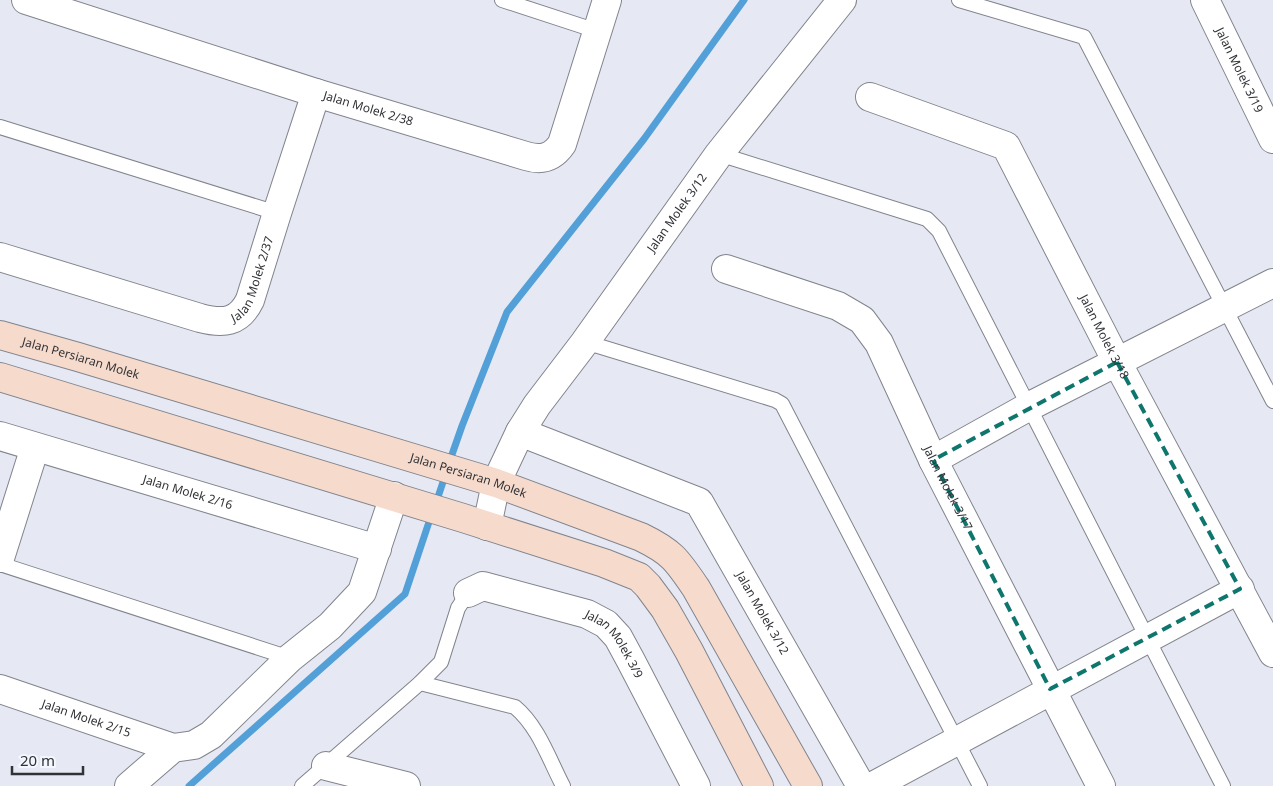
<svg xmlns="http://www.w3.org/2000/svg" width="1273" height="786" font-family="'Noto Sans',sans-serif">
	<rect width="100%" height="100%" fill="#e6e9f3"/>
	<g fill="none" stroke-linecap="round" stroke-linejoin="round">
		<g stroke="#53a0d8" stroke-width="7">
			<polyline points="449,463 462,426 507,312 644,139 744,0"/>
			<polyline points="436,503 446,473"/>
			<polyline points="189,786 405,594 432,513"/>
		</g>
		<g stroke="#81848d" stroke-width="16">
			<g id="lane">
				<polyline points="502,0 597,31"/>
				<polyline points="959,0 1084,37 1273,401"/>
				<polyline points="0,127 277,213"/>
				<polyline points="719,154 927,219 939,231 1223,786"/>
				<polyline points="585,342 775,400 782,404 980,786"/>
				<polyline points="0,564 290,658"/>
				<path d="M420,683L515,707C538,726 549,759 563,786"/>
				<polyline points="302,786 420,683 441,662 458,608 468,593"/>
			</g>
		</g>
		<g stroke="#81848d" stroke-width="30">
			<g id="street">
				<path id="s1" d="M26,0L316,93L526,156C542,161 553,157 562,144L607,0"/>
				<path id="s2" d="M1205,0L1273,139"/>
				<path id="s3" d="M870,97L1006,146L1117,362L1273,653"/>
				<path id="s4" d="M0,257L200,318C223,324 239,323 250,300L277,213L316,93"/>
				<path id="s5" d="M726,269L838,306L862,320L879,343L933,460L1101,786"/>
				<path id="s6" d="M520,432L699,502L861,786"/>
				<path id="s7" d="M0,436L377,549"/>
				<polyline points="933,460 1028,407 1273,283"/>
				<path id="s8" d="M487,526L496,483L520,432L537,405L585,342L719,154L842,0"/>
				<polyline points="0,558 35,447"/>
				<path id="s9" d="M468,593L483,586L587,614L606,624L618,637L631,661L696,786"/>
				<path id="s10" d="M0,689L173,748"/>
				<polyline points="326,766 406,786"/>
				<polyline points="129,786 173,748 194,745 211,735 290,658 330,626 362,592 394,496"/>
				<polyline points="873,786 1240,589"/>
			</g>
		</g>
		<g stroke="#81848d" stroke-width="30">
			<g id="secondary">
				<path id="s11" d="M0,335L78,357L496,483L641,537C672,552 677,560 696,588L808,786"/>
				<polyline points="0,377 463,518 604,563 639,577 648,586 665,609 689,651 759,786"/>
			</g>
		</g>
		<use href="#lane" stroke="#fff" stroke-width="14"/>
		<use href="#street" stroke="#fff" stroke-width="28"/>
		<use href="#secondary" stroke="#f6dbcd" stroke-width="28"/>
	</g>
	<path fill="none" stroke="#0f766e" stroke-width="4" stroke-dasharray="10 6" stroke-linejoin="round" d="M1117,362L1240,589L1050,689L933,460Z"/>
	<g text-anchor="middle" stroke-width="4" stroke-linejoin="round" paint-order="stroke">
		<g font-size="12" fill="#313236" stroke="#f4f7ff">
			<text dy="4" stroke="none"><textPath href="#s2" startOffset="78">Jalan Molek 3/19</textPath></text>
			<text dy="4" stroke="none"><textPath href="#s1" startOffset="359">Jalan Molek 2/38</textPath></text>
			<text dy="4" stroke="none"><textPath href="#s8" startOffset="370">Jalan Molek 3/12</textPath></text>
			<text dy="4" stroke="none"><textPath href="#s4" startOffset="288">Jalan Molek 2/37</textPath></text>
			<text dy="4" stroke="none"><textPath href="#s3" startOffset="359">Jalan Molek 3/18</textPath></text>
			<text dy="4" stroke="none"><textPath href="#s11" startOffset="84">Jalan Persiaran Molek</textPath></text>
			<text dy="4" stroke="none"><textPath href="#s11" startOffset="489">Jalan Persiaran Molek</textPath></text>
			<text dy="4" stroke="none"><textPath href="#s5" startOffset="335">Jalan Molek 3/17</textPath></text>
			<text dy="4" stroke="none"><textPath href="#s7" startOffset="196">Jalan Molek 2/16</textPath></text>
			<text dy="4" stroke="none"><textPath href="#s6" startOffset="320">Jalan Molek 3/12</textPath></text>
			<text dy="4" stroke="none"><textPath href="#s9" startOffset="166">Jalan Molek 3/9</textPath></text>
			<text dy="4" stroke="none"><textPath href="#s10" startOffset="91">Jalan Molek 2/15</textPath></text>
		</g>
	</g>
	<path d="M12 766v8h71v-8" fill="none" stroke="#313236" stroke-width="2.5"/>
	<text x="20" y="766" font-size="15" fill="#313236" stroke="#f4f7ff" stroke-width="4" paint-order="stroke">20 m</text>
</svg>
